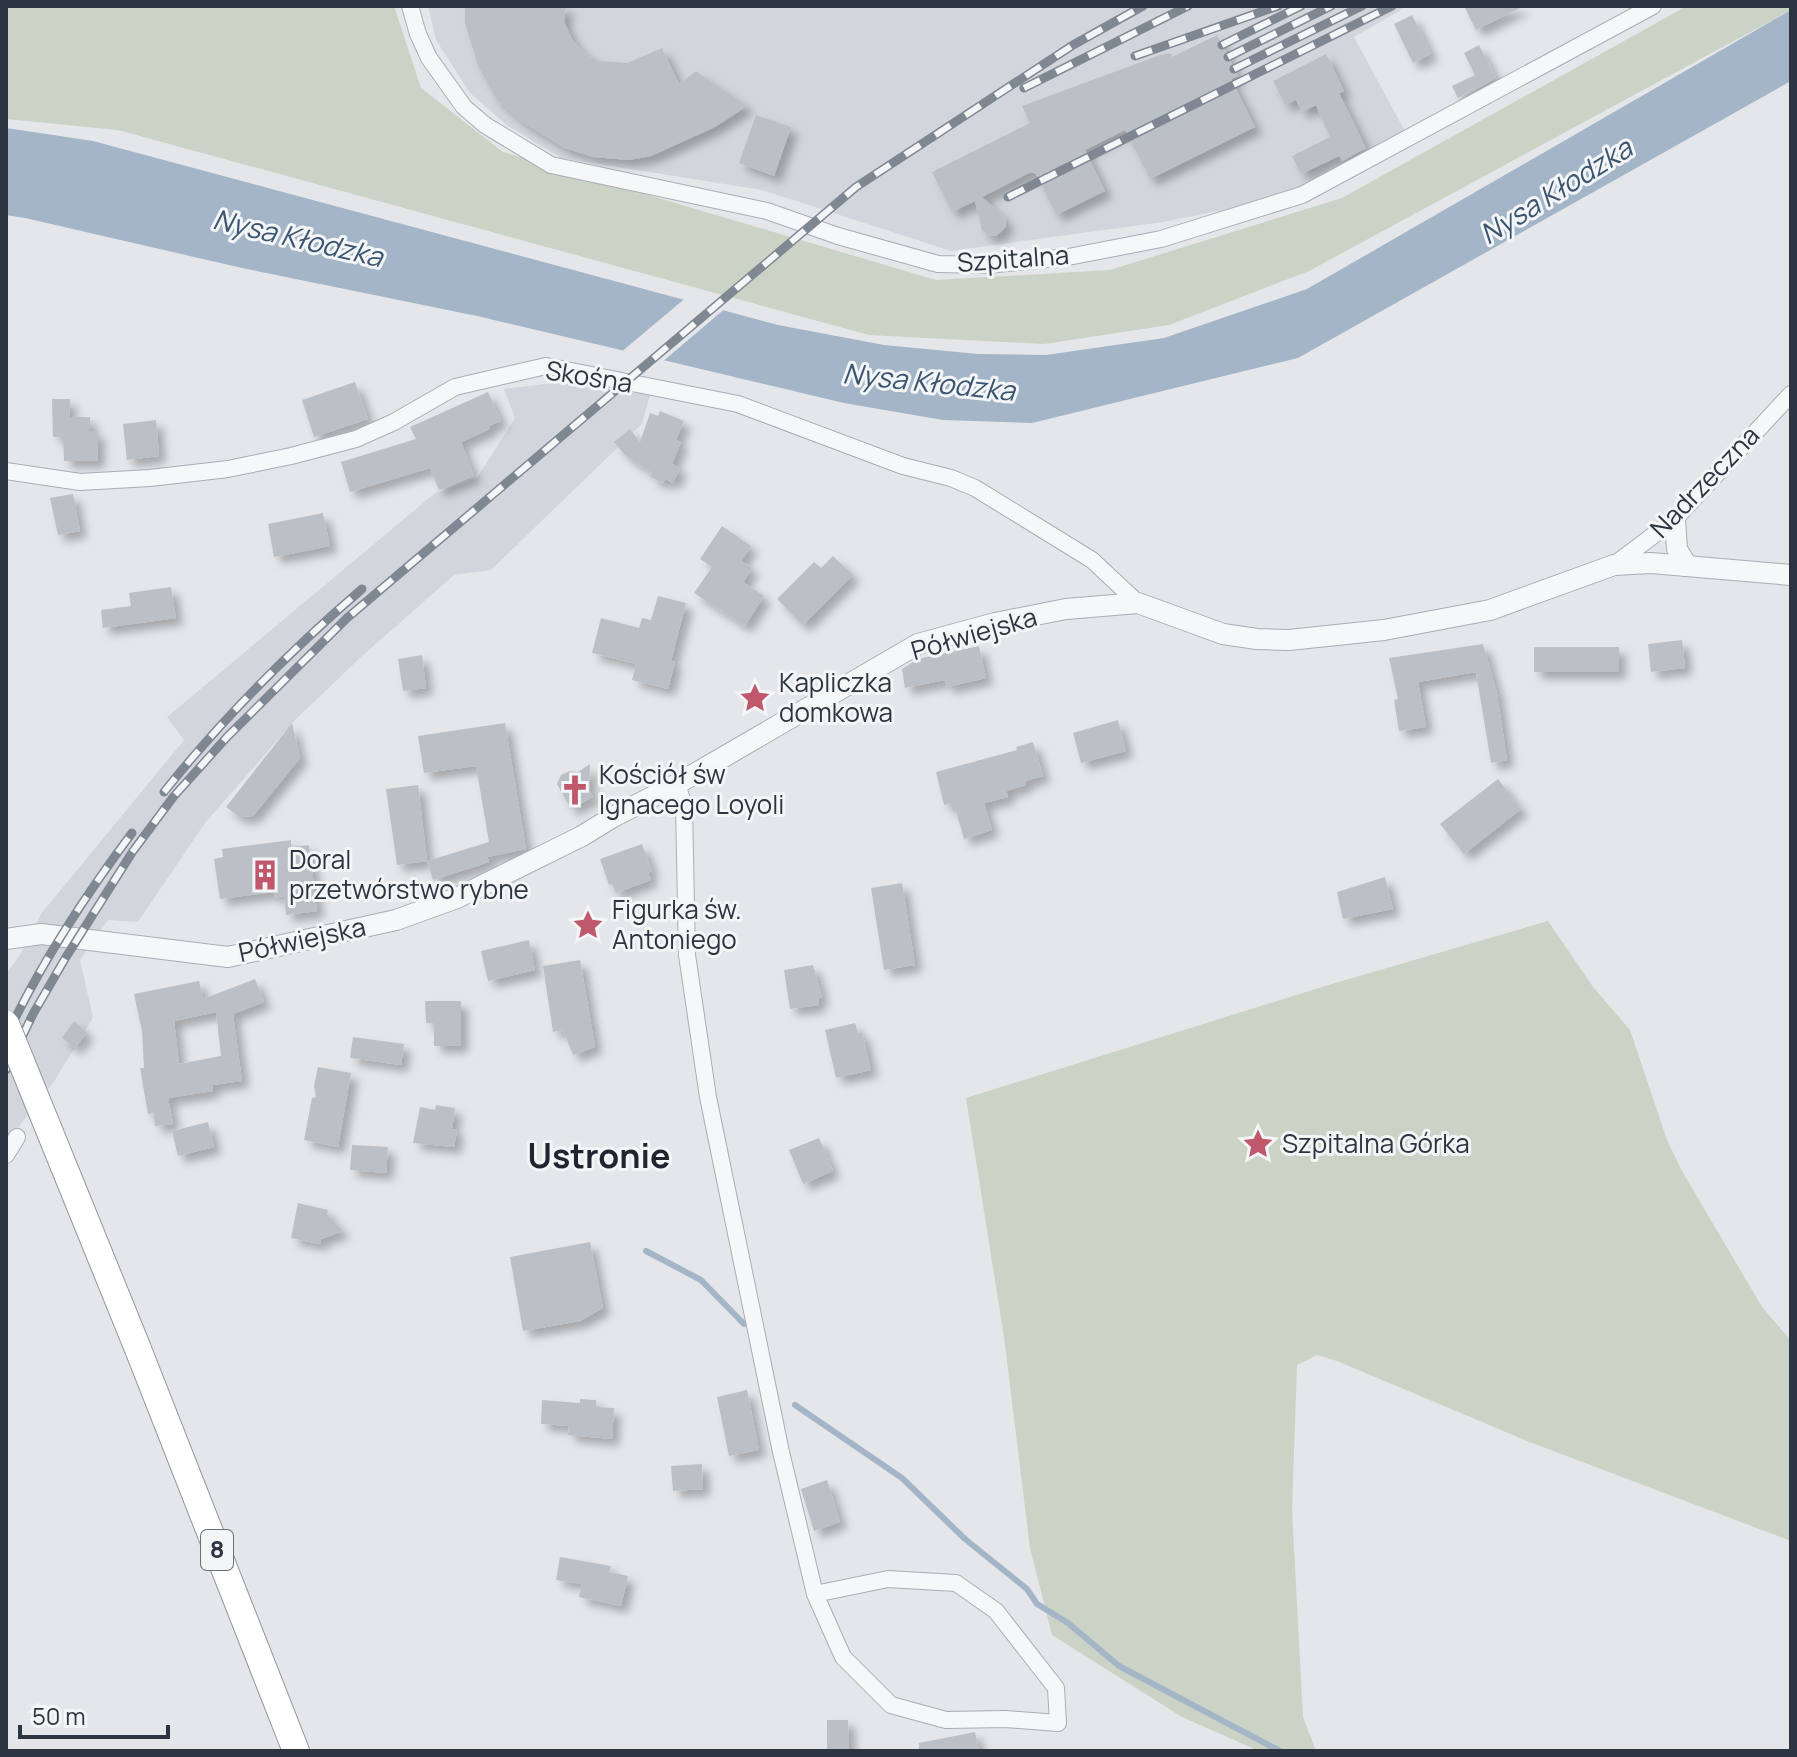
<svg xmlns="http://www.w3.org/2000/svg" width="1797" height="1757" font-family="Manrope,sans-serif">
	<defs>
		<filter id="shadow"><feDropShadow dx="7" dy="7" stdDeviation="4" flood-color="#0004"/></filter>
	</defs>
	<rect width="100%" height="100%" fill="#e4e6ea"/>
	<g fill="#d2d6dc">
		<polygon points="428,6 1408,6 1354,37 1407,135 1269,201 1163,222 951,251 762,190 561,158 508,126 470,93 436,40"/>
		<polygon points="562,382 650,395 642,424 491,570 454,575 361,657 295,720 205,823 138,922 108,920 80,960 93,1018 55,1080 6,1143 6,974 20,955 41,914 184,740 167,717 434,494 477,478 515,418 504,389"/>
	</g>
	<g fill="#cad3c6">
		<polygon points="6,6 394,6 421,88 503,152 936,280 1110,270 1342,198 1687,6 1791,6 1791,10 1309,271 1169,325 1044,344 869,335 118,130 6,119"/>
		<polygon points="1548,921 1593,987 1630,1030 1667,1140 1682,1171 1762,1307 1788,1337 1791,1344 1791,1541 1527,1441 1337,1361 1317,1355 1297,1365 1292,1510 1303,1717 1316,1751 1259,1751 1182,1717 1052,1635 1030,1548 1004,1337 966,1098 1325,986"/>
	</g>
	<polygon fill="#a3b5c6" points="1791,10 1791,81 1298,358 1032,423 943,420 844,403 477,316 242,268 25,218 6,215 6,128 93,141 778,325 884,345 978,354 1046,355 1164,338 1307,289"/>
	<polygon fill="#e4e6ea" points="688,296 727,307 661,363 620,353"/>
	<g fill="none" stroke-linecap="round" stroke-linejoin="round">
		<g stroke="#a3b5c6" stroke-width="6">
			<polyline points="646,1251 701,1280 744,1324"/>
			<polyline points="795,1405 902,1478 965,1539 1027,1589 1037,1604 1068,1623 1119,1666 1280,1751"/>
		</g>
	</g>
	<g fill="#bbc0c6" fill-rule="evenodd" filter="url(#shadow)">
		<polygon points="465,6 566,6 564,22 572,39 583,52 598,61 627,63 662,48 679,84 696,71 747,106 715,127 651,156 629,160 593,157 565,148 524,123 497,100 478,66 465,23"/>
		<polygon points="1464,6 1524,6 1476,30"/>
		<polygon points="1412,15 1431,54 1413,63 1394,24"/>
		<polygon points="1217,35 1238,76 1231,79 1255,127 1150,179 1125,130 1085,150 1105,191 1056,215 1036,174 1031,172 982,197 1005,218 1006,227 996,236 988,235 982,230 975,201 952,212 932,172 1030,123 1022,106 1160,55 1170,53 1172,57"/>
		<polygon points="1479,45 1496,78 1458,98 1452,86 1475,75 1464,53"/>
		<polygon points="1326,54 1344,91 1339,93 1366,148 1342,161 1339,156 1301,174 1292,156 1330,137 1316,105 1302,112 1296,100 1285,105 1273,81"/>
		<polygon points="756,115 791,127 774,176 739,163"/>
		<polygon points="355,382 368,419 314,437 302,400"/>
		<polygon points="488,392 501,421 489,426 490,429 461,442 474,476 439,490 430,468 350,492 341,462 416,439 410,427"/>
		<polygon points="52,399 70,399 69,417 90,417 90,431 98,431 98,461 64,461 63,437 53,437"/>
		<polygon points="660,411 684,421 676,440 681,442 672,464 680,468 673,483 665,479 663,483 650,477 652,473 625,455 614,442 630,429 640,442 650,413 658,416"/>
		<polygon points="156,420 159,456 127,460 123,424"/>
		<polygon points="73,494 80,531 58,535 50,498"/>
		<polygon points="323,513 330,546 274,557 268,524"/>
		<polygon points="722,526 751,546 741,561 752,568 743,582 764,596 745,626 694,593 712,567 700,559"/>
		<polygon points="833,556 853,575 803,625 777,599 814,562 821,568"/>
		<polygon points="171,587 176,618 103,628 101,610 131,606 129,593"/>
		<polygon points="658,596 686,603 671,661 675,662 668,689 632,680 636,664 592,653 601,618 639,628 642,618 651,620"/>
		<polygon points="1682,640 1685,668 1651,672 1648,644"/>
		<polygon points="1483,644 1497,694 1507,760 1491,763 1476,672 1418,682 1426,727 1399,731 1394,700 1398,699 1389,658"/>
		<polygon points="979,646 986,678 947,687 945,680 905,688 902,669 918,659"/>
		<rect x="1534" y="647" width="85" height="25"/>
		<polygon points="422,655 426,688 403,691 398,659"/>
		<polygon points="1118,720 1126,751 1081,763 1073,733"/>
		<polygon points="292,723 300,758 253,816 240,817 226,807"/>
		<polygon points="505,723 526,849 487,857 489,862 433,880 427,861 489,842 476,766 424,773 418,736"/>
		<polygon points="1033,742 1043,776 1025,781 1026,785 1006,791 1008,797 984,803 992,830 964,839 956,811 953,811 950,803 944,805 936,772 1017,750 1016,747"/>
		<polygon points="590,764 589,790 593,797 571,809 557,784 561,775 570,771 578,772"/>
		<polygon points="1498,779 1521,809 1464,854 1440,824"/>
		<polygon points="418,785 427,861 397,865 386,789"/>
		<polygon points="291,840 291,847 309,845 317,911 286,915 284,896 275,898 274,892 220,899 214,859 223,857 222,849"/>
		<polygon points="642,844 652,871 648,873 651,880 616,893 612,884 609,885 600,859"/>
		<polygon points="1385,877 1393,909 1343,919 1337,892"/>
		<polygon points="902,883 915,965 884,970 871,888"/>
		<polygon points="529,940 535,970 488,981 481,951"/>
		<polygon points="580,960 595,1047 573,1055 563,1030 553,1032 543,966"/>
		<polygon points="813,965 822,997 818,998 819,1005 790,1009 784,970"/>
		<path d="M255,979L264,1002L233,1014L242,1081L212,1085L213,1091L168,1098L173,1124L155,1126L154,1113L148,1114L140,1068H144L142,1031L134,994L199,981L203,999ZM216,1012L221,1056L179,1064L174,1021Z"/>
		<polygon points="425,1001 461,1001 461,1046 434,1046 434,1023 426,1023"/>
		<polygon points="74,1021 87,1032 75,1048 62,1038"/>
		<polygon points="855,1023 858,1033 862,1032 871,1070 836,1078 825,1030"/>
		<polygon points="353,1037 404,1044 401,1065 350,1058"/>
		<polygon points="318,1067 351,1073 338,1147 304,1140 312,1098 316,1097 314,1086"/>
		<polygon points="436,1105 455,1108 452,1129 457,1130 454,1147 413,1143 420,1107 435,1110"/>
		<polygon points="208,1122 214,1147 178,1156 172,1131"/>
		<polygon points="819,1138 833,1171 803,1184 789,1150"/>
		<polygon points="352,1145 388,1147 386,1173 350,1170"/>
		<polygon points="298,1203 328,1210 327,1214 343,1231 321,1239 320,1244 291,1238"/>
		<polygon points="590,1242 603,1308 580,1321 523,1331 510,1257"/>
		<polygon points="747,1390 759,1450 729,1456 717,1397"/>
		<polygon points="580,1399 596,1400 596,1407 614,1408 612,1439 568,1435 569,1426 541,1424 542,1400 580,1403"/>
		<polygon points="702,1464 703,1489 673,1491 671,1466"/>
		<polygon points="827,1480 840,1522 814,1531 801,1489"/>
		<polygon points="560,1557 611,1566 609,1572 628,1576 621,1606 579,1597 582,1584 556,1580"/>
		<polygon points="827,1720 848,1720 849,1751 827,1751"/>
		<polygon points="975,1732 979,1751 919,1751 919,1743"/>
	</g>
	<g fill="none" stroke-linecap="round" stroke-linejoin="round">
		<g stroke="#a9adb4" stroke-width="18">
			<g id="minor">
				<polyline points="410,6 418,34 429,58 464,107 485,125 551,165 767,211 838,236 938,264 988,265 1068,257 1161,239 1302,195 1653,6"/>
				<polyline points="6,471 80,482 150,478 228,469 291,456 356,439 394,422 455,387 546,366 738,404 903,466 951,478 975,488 1092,560 1138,603"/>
				<polyline points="1614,565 1675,519 1791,394"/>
				<polyline points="677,784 684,806 687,955 708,1097 781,1452 815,1594 843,1657 891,1705 946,1720 1006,1719 1058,1723 1056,1688 996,1611 956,1583 888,1579 815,1594"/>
				<polyline points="6,1155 17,1137"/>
			</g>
		</g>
		<g stroke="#a9adb4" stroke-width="22">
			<g id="tertiary">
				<polyline points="1675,519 1677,549 1687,566"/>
				<polyline points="6,939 41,934 228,957 396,920 457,898 582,836 613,817 677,784 918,644 995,623 1066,609 1138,603 1223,634 1257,639 1289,640 1384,630 1490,610 1614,565 1651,563 1791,575"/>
			</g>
		</g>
		<g stroke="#8d959f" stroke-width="28">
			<polyline id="trunk" points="138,1349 296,1751"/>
		</g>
		<use href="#minor" stroke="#f6f7f9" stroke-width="16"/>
		<use href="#tertiary" stroke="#f6f7f9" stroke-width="20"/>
		<use href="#trunk" stroke="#fff" stroke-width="26"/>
		<g stroke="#7f8792" stroke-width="9">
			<g id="rail">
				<polyline points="1222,45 1301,6"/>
				<polyline points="1135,56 1278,6"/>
				<polyline points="1228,57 1331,6"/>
				<polyline points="1234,69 1362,6"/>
				<polyline points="1024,88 1188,6"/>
				<polyline points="1008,197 1392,6"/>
				<path d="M164,792C223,718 290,651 362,589"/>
				<path d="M6,1037C40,965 84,897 132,833"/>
				<polyline points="6,1070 33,1014 66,957 133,851 174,796 227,737 347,618 856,187 1073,45 1143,6"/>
			</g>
		</g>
		<use href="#rail" stroke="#f3f5f7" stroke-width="6" stroke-dasharray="18" stroke-linecap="butt"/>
		<g stroke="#8d959f" stroke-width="28" stroke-linecap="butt">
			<polyline id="trunk-bridge" points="6,1024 138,1349"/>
		</g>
		<use href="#trunk-bridge" stroke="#fff" stroke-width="26"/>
	</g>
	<defs>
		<g id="sight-bare" transform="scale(2.4)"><path d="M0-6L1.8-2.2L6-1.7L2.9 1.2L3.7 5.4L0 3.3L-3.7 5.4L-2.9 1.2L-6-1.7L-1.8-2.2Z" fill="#c0586c" stroke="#f3f5f7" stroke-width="2.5" paint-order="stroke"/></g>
		<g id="church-bare" transform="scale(2.4)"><path d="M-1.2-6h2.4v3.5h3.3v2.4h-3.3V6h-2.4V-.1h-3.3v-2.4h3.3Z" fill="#c0586c" stroke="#f3f5f7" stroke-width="2.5" paint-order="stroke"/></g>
		<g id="building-bare" transform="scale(2.4)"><path d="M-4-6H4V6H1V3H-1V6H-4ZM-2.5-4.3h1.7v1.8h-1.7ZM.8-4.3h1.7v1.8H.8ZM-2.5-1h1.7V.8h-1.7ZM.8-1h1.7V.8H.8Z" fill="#c0586c" stroke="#f3f5f7" stroke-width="2.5" paint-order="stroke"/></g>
	</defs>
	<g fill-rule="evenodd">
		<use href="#sight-bare" x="755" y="698"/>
		<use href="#church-bare" x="575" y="790"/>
		<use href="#building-bare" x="265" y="875"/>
		<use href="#sight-bare" x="588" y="925"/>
		<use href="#sight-bare" x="1258" y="1144"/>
	</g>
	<g text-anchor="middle" stroke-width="6" stroke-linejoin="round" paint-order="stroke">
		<rect fill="#f3f5f7" stroke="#686f77" stroke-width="2" x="201" y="1530" width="32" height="40" rx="6"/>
		<g font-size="24" font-weight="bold" fill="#2d3540">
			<text x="217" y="1558">8</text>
		</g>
		<g font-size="26" fill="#2d3540" stroke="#f3f5f7">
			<text transform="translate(1013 259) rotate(-4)" y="9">Szpitalna</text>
			<text transform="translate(589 377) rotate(9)" y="9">Skośna</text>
			<text transform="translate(1705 482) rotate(-46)" y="9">Nadrzeczna</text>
			<text transform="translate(974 634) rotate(-16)" y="9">Półwiejska</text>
			<text transform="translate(302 940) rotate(-12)" y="9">Półwiejska</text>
		</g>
		<g font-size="26" fill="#2d3540" stroke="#f3f5f7" text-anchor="start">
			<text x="779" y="692">Kapliczka<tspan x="779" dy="30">domkowa</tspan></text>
			<text x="599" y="784">Kościół św<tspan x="599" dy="30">Ignacego Loyoli</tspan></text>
			<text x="289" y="869">Doral<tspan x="289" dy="30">przetwórstwo rybne</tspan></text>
			<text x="612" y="919">Figurka św.<tspan x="612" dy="30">Antoniego</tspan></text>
			<text x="1282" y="1153">Szpitalna Górka</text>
		</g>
		<g font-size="28" font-style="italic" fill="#3c5570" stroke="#f3f5f7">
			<text transform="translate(1556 191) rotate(-32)" y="10">Nysa Kłodzka</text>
			<text transform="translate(298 238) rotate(13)" y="10">Nysa Kłodzka</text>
			<text transform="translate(929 382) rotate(6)" y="10">Nysa Kłodzka</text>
		</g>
		<g font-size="34" font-weight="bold" fill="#1f2631" stroke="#f3f5f7">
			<text x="599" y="1168">Ustronie</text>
		</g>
	</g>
	<rect width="1797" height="1757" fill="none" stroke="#2d3540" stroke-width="16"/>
	<path d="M20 1725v12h148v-12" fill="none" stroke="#2d3540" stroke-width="4"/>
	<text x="32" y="1725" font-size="24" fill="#2d3540" stroke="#f3f5f7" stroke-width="6" paint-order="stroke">50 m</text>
</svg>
